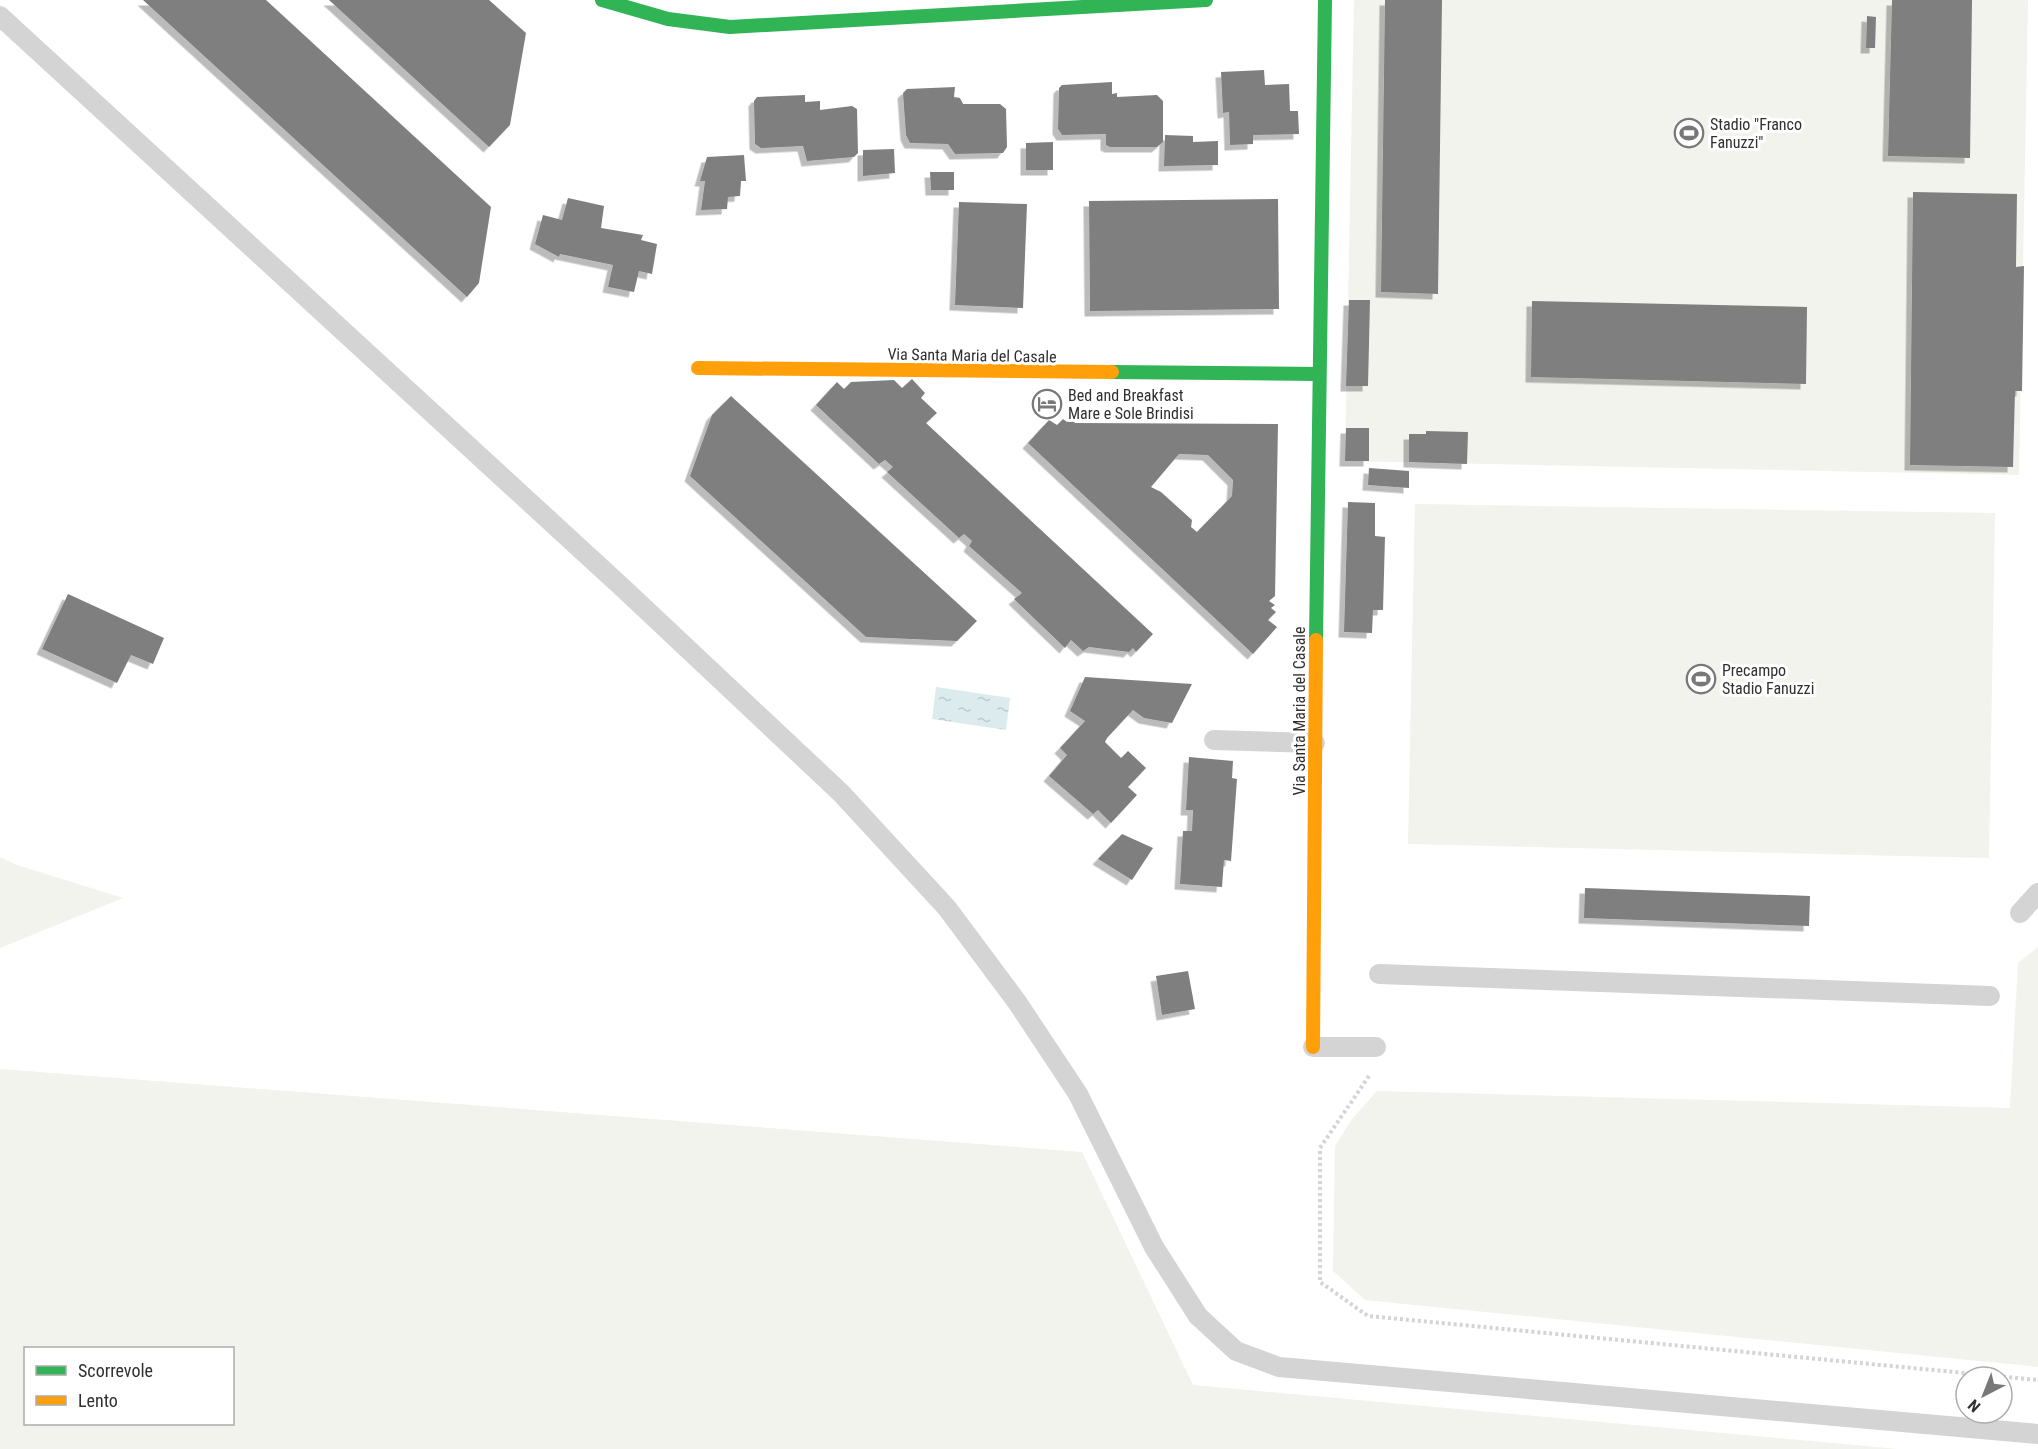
<svg xmlns="http://www.w3.org/2000/svg" width="2038" height="1449" font-family="'Roboto Condensed',sans-serif">
	<defs>
		<pattern id="water-ripples" width="26" height="14" patternUnits="userSpaceOnUse" patternTransform="scale(1.5)"><rect width="26" height="14" fill="#dbebee"/><path d="M2 4q2-2 4 0t4 0M15 11q2-2 4 0t4 0" fill="none" stroke="#bccacc"/></pattern>
		<filter id="shadow"><feDropShadow dx="-5.5" dy="5.5" stdDeviation="0" flood-color="#0004"/></filter>
	</defs>
	<rect width="100%" height="100%" fill="#fff"/>
	<g fill="#f1f3ec" fill-rule="evenodd">
		<polygon points="1354,0 2028,0 2019,475 1345,461"/>
		<polygon points="1415,504 1995,513 1989,858 1408,844"/>
		<polygon points="0,857 17,865 123,898 0,948"/>
		<polygon points="2038,947 2038,1367 1365,1300 1333,1271 1335,1146 1352,1119 1377,1091 2010,1108 2018,963"/>
		<path d="M0,1069L1082,1152L1193,1385L1898,1449H0ZM26,1348H232V1424H26Z"/>
	</g>
	<polygon fill="url(#water-ripples)" points="936,687 1010,698 1006,730 932,719"/>
	<g fill="#7f7f7f" fill-rule="evenodd" filter="url(#shadow)">
		<polygon points="143,0 266,0 491,207 479,283 467,297"/>
		<polygon points="329,0 489,0 526,33 510,125 489,147"/>
		<polygon points="1385,0 1442,0 1438,294 1381,292"/>
		<polygon points="1892,0 1972,0 1970,158 1888,156"/>
		<polygon points="1867,16 1876,17 1875,48 1866,48"/>
		<polygon points="1264,70 1265,85 1289,84 1290,111 1298,111 1299,134 1253,135 1253,144 1230,145 1229,112 1223,113 1221,72"/>
		<polygon points="1112,82 1112,94 1117,93 1117,97 1157,95 1163,101 1163,142 1157,147 1110,147 1106,145 1106,134 1062,135 1058,129 1059,88 1062,85"/>
		<polygon points="955,87 954,97 960,98 963,104 1000,104 1006,109 1007,147 1003,153 955,154 948,144 910,143 906,135 903,93 907,89"/>
		<polygon points="805,95 805,102 820,101 820,110 852,106 857,109 858,153 854,157 807,161 803,146 761,148 755,144 754,101 757,97"/>
		<polygon points="1165,135 1193,136 1193,142 1218,141 1218,165 1164,166"/>
		<polygon points="1053,142 1053,170 1026,170 1026,143"/>
		<polygon points="894,149 895,173 863,176 863,150"/>
		<polygon points="744,155 746,181 741,181 740,196 728,197 727,209 701,210 705,181 700,181 707,157"/>
		<polygon points="930,172 954,172 954,190 931,190"/>
		<polygon points="1913,192 2017,194 2016,267 2024,266 2022,391 2015,391 2013,467 1910,465"/>
		<polygon points="568,198 604,206 601,228 643,235 641,240 657,244 652,274 639,271 634,292 608,287 613,265 560,254 559,257 535,244 543,215 562,220"/>
		<polygon points="1278,199 1279,309 1090,311 1089,201"/>
		<polygon points="959,202 1027,204 1023,308 955,305"/>
		<polygon points="1349,300 1370,300 1368,386 1346,386"/>
		<polygon points="1532,301 1807,307 1806,384 1531,377"/>
		<polygon points="912,379 925,393 921,398 937,413 926,423 1153,634 1136,652 1133,648 1129,652 1089,647 1083,651 1071,640 1065,648 1014,599 1022,593 969,546 972,541 964,534 959,538 887,472 893,467 885,460 879,464 816,405 837,382 844,389 851,382 894,380 902,388"/>
		<polygon points="731,396 977,621 957,641 866,637 690,476 712,415"/>
		<path d="M1071,418L1075,423L1278,424L1275,596L1269,601L1275,605L1271,608L1276,612L1268,620L1277,627L1253,654L1028,443L1049,420L1057,425L1063,419L1067,422ZM1179,454L1208,455L1233,480L1232,496L1197,532L1191,527L1192,520L1161,492L1151,487Z"/>
		<polygon points="1346,428 1369,428 1369,461 1345,461"/>
		<polygon points="1426,431 1468,432 1467,464 1409,462 1409,434 1426,434"/>
		<polygon points="1369,468 1409,471 1409,488 1368,485"/>
		<polygon points="1348,502 1375,503 1375,536 1385,537 1383,610 1373,610 1372,633 1344,632"/>
		<polygon points="68,594 164,638 153,664 131,655 117,683 42,649"/>
		<polygon points="1085,677 1192,684 1172,723 1144,718 1133,710 1107,738 1105,742 1121,758 1128,751 1146,768 1128,787 1137,795 1111,823 1098,810 1093,814 1049,776 1067,755 1060,748 1085,721 1070,711"/>
		<polygon points="1189,757 1233,761 1232,778 1237,779 1231,861 1224,860 1222,887 1180,884 1183,831 1192,831 1193,810 1186,810"/>
		<polygon points="1122,834 1153,848 1132,880 1098,859"/>
		<polygon points="1585,888 1810,896 1809,926 1584,918"/>
		<polygon points="1188,971 1195,1009 1162,1015 1156,976"/>
	</g>
	<g fill="none" stroke-linecap="round" stroke-linejoin="round">
		<polyline stroke="#d4d4d4" stroke-width="4" stroke-dasharray="3 3" stroke-linecap="butt" points="1369,1076 1320,1148 1320,1282 1368,1316 2038,1380"/>
		<g stroke="#d4d4d4" stroke-width="20">
			<polyline points="0,16 624,589 841,793 947,908 1017,1002 1078,1094 1154,1247 1198,1316 1236,1351 1279,1367 2038,1434"/>
			<polyline points="1214,740 1315,743"/>
			<polyline points="2020,913 2038,893"/>
			<polyline points="1379,974 1990,996"/>
			<polyline points="1313,1047 1376,1047"/>
		</g>
		<g stroke="#30b455" stroke-width="14">
			<polyline points="602,0 668,19 730,27 1206,0"/>
			<polyline points="1112,372 1318,374"/>
			<polyline points="1316,640 1325,0"/>
		</g>
		<g stroke="#ff9f0a" stroke-width="14">
			<polyline points="698,368 1112,372"/>
			<polyline points="1313,1047 1316,640"/>
		</g>
	</g>
	<defs>
		<g id="stadium-ring" transform="scale(1.5)"><circle r="9.5" fill="#fff" stroke="#787878" stroke-width="1.5"/><path d="M0-5a6.5 5 0 1 0 0 10a6.5 5 0 1 0 0-10ZM-3.5-1.8h7v3.6h-7Z" fill="#787878"/></g>
		<g id="hotel-ring" transform="scale(1.5)"><circle r="9.5" fill="#fff" stroke="#787878" stroke-width="1.5"/><path d="M-6-4.5h1.5V1H6V5H4.5V3h-9V5H-6ZM-4 0a1.8 1.8 0 1 1 3.6 0ZM.5 0V-2.5h3Q6-2.5 6 0Z" fill="#787878"/></g>
	</defs>
	<g fill-rule="evenodd">
		<use href="#stadium-ring" x="1689" y="133"/>
		<use href="#hotel-ring" x="1047" y="404"/>
		<use href="#stadium-ring" x="1701" y="679"/>
	</g>
	<g text-anchor="middle" stroke-width="6" stroke-linejoin="round" paint-order="stroke">
		<g font-size="16" fill="#303030" stroke="#fff" text-anchor="start">
			<text x="1710" y="130">Stadio "Franco<tspan x="1710" dy="18">Fanuzzi"</tspan></text>
			<text x="1068" y="401">Bed and Breakfast<tspan x="1068" dy="18">Mare e Sole Brindisi</tspan></text>
			<text x="1722" y="676">Precampo<tspan x="1722" dy="18">Stadio Fanuzzi</tspan></text>
		</g>
		<g font-size="16" fill="#303030" stroke="#fff">
			<text transform="translate(972 355) rotate(1)" y="6">Via Santa Maria del Casale</text>
			<text transform="translate(1299 711) rotate(-90)" y="6">Via Santa Maria del Casale</text>
		</g>
	</g>
	<rect x="24" y="1347" width="210" height="78" fill="#ffffff" stroke="#acacac" stroke-width="1.5"/>
	<rect x="36" y="1366" width="30" height="9" fill="#30b455" stroke="#acacac" stroke-width="1.5"/>
	<text x="78" y="1377" font-size="18" fill="#303030">Scorrevole</text>
	<rect x="36" y="1396" width="30" height="9" fill="#ff9f0a" stroke="#acacac" stroke-width="1.5"/>
	<text x="78" y="1407" font-size="18" fill="#303030">Lento</text>
	<g transform="translate(1984 1395) rotate(222)"><circle r="28" fill="#ffffff" stroke="#acacac" stroke-width="1.5"/>
	<path d="M0-4.5L10 22L0 15L-10 22Z" fill="#787878"/>
	<text y="-9" font-size="16" font-weight="bold" text-anchor="middle" fill="#303030">N</text>
	</g>
</svg>
